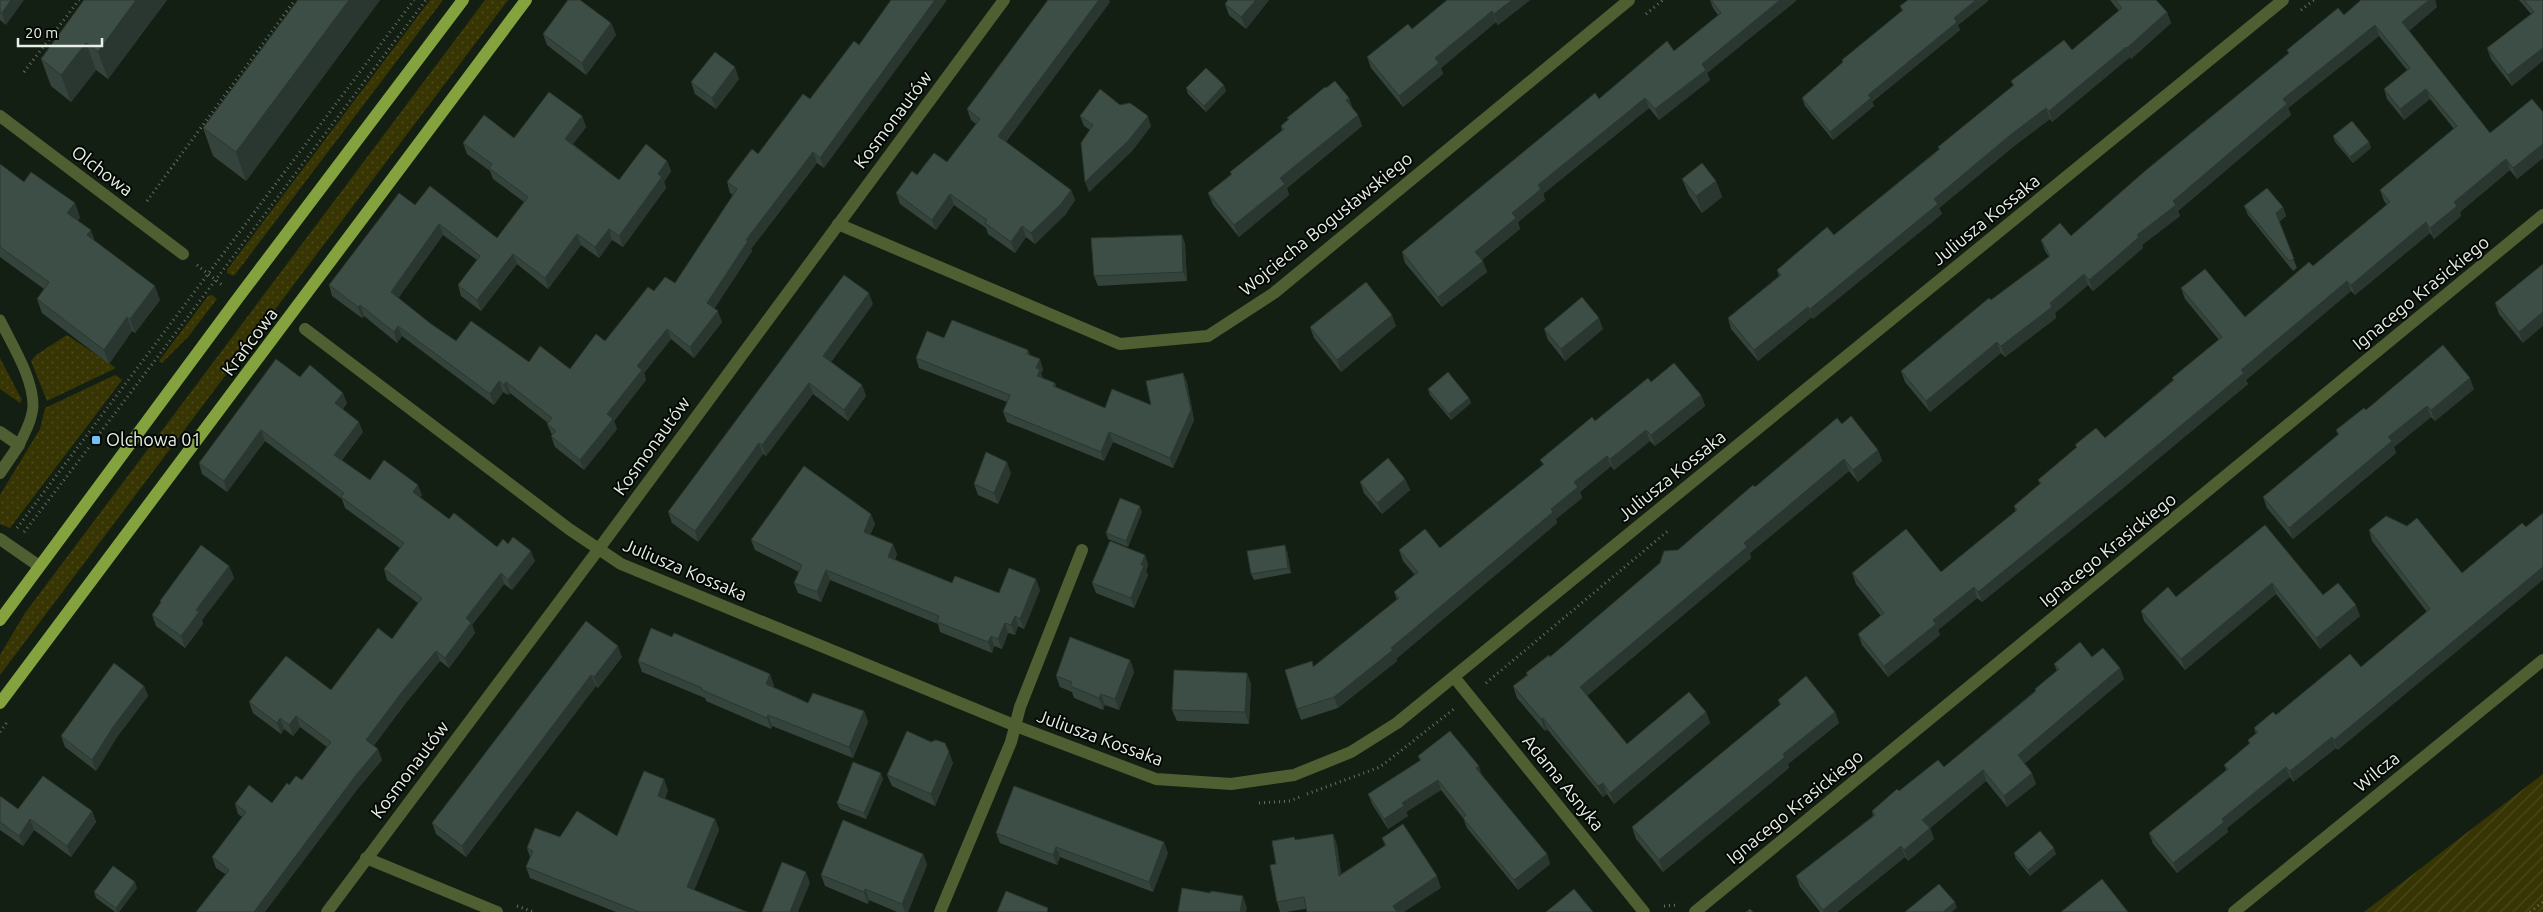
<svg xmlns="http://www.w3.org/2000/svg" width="2543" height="912" font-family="Ubuntu,sans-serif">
	<defs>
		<pattern id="grass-dots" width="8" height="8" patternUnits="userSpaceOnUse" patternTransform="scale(1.25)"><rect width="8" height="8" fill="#383504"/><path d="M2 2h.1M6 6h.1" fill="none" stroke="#4b491c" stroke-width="1.8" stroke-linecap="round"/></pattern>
		<pattern id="garden-furrows" width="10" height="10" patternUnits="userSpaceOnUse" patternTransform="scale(1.25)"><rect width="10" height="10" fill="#383504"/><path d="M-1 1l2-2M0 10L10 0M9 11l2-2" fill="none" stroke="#4b491c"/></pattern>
	</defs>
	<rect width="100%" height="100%" fill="#141f13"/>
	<g fill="url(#grass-dots)">
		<polygon points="430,0 443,0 234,276 227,273 227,270"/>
		<polygon points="485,0 508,0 0,675 0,655 25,613"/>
		<polygon points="212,295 217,299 188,337 162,363 159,361 208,296"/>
		<polygon points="67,335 116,368 47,401 31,361 36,355"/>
		<polygon points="0,358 22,400 20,403 0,389"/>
		<polygon points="115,375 122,380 10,528 0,524 0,495 40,429 45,408"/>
	</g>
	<polygon fill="url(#garden-furrows)" points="2543,774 2543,912 2364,912"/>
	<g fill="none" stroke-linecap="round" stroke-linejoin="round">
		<g stroke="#667065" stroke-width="3" stroke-dasharray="1 4" stroke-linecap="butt">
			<polyline points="2301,10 2314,0"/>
			<polyline points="1646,14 1663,0"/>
			<polyline points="24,72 79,0"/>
			<polyline points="147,201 295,0"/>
			<polyline points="197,265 222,285"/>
			<polyline points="17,528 414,0"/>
			<path d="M24,532C160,356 292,177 426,0"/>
			<polyline points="1486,683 1669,530"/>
			<polyline points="0,732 7,722"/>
			<polyline points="1307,794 1380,767 1454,709"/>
			<polyline points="1259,803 1290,801 1302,796"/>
			<polyline points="517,906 533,912"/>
			<polyline points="1664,906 1677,905"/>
			<polyline points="2530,912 2543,902"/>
		</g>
		<path stroke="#505f32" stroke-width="11" d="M0,320C12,345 33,377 33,406C32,420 25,433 19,445"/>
		<g stroke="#505f32" stroke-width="12">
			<polyline points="0,116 183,254"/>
			<polyline points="838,224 1120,344 1208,336 1274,293 1629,0"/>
			<polyline points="305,329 569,529 621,564 1016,726 1156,779 1231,784 1294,775 1351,752 1397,723 2283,0"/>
			<polyline points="0,432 19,445 0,473"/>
			<polyline points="0,539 39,566"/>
			<polyline points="1454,677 1644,912"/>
			<polyline points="366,858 497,912"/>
			<polyline points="327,912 598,550 1004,0"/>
			<polyline points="940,912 1011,742 1020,707 1082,550"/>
			<polyline points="1695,912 2543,215"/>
			<polyline points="2234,912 2543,660"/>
		</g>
		<g stroke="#84a33f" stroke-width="12">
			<polyline points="0,620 238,298 463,0"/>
			<polyline points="0,703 526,0"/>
		</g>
	</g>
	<g fill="#34433b">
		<polygon points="0,0 6,25 0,20"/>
		<polygon points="84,0 167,0 108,79 96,70 71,102 51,86 41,59"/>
		<polygon points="298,0 380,0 246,181 213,156 203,128"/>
		<polygon points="1228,0 1269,0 1246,29 1229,15 1225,4"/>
		<polygon points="1530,0 1498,25 1496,22 1441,68 1443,74 1403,107 1371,68 1367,57 1412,29"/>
		<polygon points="1710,0 1797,0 1707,73 1710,80 1659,120 1649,108 1543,194 1545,200 1518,222 1520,229 1482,260 1487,272 1442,307 1405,263 1402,252 1599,99 1674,51 1718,15 1713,8"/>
		<polygon points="1908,0 1987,0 1988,1 1958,25 1960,30 1872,102 1874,106 1833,140 1805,106 1802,98 1843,63 1842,60 1902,11 1900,6"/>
		<polygon points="2110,0 2156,0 2167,12 2171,23 2131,59 2130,57 2052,122 2050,119 2013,147 1939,208 1942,214 1813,319 1812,317 1758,361 1731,329 1728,318 1779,276 1777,270 1834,235 1939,149 1938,147 2013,86 2011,81 2072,50 2119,11"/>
		<polygon points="2361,0 2435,0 2437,7 2409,31 2490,133 2543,112 2543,158 2517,179 2510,170 2460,212 2461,216 2434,239 2430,233 2355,295 2351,291 2246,380 2248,384 2122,489 1982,602 1977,598 1938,630 1940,635 1888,677 1862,645 1858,634 1881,616 1856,584 1852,573 1941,572 2016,512 2014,506 2040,484 2038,480 2077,448 2075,445 2105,438 2173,380 2172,378 2219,340 2185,299 2181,288 2245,317 2313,266 2387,205 2384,201 2380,190 2454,129 2430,99 2404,120 2387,99 2384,89 2407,70 2379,36 2288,108 2291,115 2178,211 2180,216 2142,245 2143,248 2093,291 2088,285 2055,313 2056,318 2005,357 2001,353 1930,412 1905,382 1901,371 1991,300 2049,257 2045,251 2041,240 2071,236 2289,54 2287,50 2344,15"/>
		<polygon points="2519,0 2543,0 2512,86 2491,59 2487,48 2531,14"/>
		<polygon points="1110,2 1006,142 1071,190 1075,200 1065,215 1035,244 1026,237 1015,253 988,234 986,228 954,205 936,230 900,204 896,193 917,175 947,162 976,124 971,120 967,109"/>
		<polygon points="611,23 616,35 586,75 547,45 543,34"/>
		<polygon points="739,79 716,109 695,94 691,82"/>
		<polygon points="1186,88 1226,91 1206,112 1188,94"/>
		<polygon points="1326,88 1349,98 1352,108 1358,115 1362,126 1287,188 1289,195 1239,237 1213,205 1208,193 1231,175 1230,172 1282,131 1281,126 1288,120 1287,118"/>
		<polygon points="803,94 824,168 817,163 751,249 752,251 714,309 722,322 694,358 671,339 644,373 646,380 614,421 617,429 584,470 555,447 551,436 552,435 547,424 548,423 510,393 508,395 503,392 494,405 402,336 397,343 364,316 362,318 332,296 329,285 415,205 497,238 524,202 493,179 490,171 467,154 463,143 514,138 582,116 586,127 573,144 619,180 667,161 671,171 664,182 666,188 623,247 612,240 599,258 581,245 548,289 517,264 481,311 461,296 458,285 477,260 443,235 398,298 431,324 456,341 529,362 570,369 605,341 654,291 675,283 733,195 730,193 727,182 758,154"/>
		<polygon points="1120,105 1151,126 1132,151 1089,192 1090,130 1084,126 1080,116"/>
		<polygon points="2333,136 2369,142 2371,148 2353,163 2335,142"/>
		<polygon points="0,164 24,182 80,217 78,221 95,241 160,300 135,333 132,331 109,364 42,313 37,299 44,289 0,257"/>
		<polygon points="1682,179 1716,181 1722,197 1702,213 1689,195"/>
		<polygon points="2244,206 2283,207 2286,216 2279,222 2297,268 2293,271 2248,215"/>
		<polygon points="1182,235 1185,244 1187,281 1098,286 1094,276"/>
		<polygon points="2543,264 2523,343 2499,314 2495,303"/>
		<polygon points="873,304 831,362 862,385 866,396 848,421 813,394 766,456 763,454 698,542 672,523 668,512"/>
		<polygon points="1396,326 1341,372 1314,338 1310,327"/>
		<polygon points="1544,329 1603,329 1565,361 1548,340"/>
		<polygon points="944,338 1028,350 1030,355 1043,369 1041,374 1043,378 1055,383 1056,387 1105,408 1151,405 1183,373 1187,383 1194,420 1173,468 1113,442 1104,461 1007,422 1003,412 1007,402 919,368 916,358"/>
		<polygon points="300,377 347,403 343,409 363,432 342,460 370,480 422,495 420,497 449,519 497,547 508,544 535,561 512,590 504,584 472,625 475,633 449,668 440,661 405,704 373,746 382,760 360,786 225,874 216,868 212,857 242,817 238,814 235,804 272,803 289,785 302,780 327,747 300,727 293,736 284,729 281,734 253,713 249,702 331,690 392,639 418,603 387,580 384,569 400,548 345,508 342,499 265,441 227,492 202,474 199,463"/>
		<polygon points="1651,382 1701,395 1705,406 1655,446 1650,441 1614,470 1611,466 1580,492 1582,498 1556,519 1557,523 1396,659 1397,661 1338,708 1301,720 1297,709 1312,661 1314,667 1397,600 1394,592 1415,575 1403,561 1399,550 1440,548 1543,465 1540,460"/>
		<polygon points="1428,389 1469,398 1471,403 1451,420 1430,395"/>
		<polygon points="2474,389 2435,421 2431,417 2394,447 2396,453 2293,539 2267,508 2263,497 2338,435 2336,430 2366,410"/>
		<polygon points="1878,450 1882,461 1858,482 1849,471 1750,553 1751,558 1587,696 1627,744 1706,712 1710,723 1614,804 1607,794 1603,797 1547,729 1545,731 1517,698 1513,686 1527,675 1526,673 1550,657 1678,550 1755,487"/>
		<polygon points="1011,473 998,504 978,495 974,484"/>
		<polygon points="1405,479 1410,490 1382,514 1364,493 1360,482"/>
		<polygon points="1142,512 1128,547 1108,539 1106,533"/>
		<polygon points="875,524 870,535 897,554 895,560 952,583 999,593 1040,590 1024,629 1018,626 1015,635 1008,633 1002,649 994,646 992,653 940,632 938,624 830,580 821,602 798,593 794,583 799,572 755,550 751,540"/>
		<polygon points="2265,525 2323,595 2360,616 2320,649 2276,594 2185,670 2144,621 2141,611 2176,597"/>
		<polygon points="2369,530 2462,573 2338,750 2336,748 2293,782 2290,777 2227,828 2228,832 2177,873 2153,844 2149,833 2226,770 2224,765 2249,744 2248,740 2256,734 2254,728 2361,667 2427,612 2372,541"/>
		<polygon points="1287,551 1291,573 1254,580 1251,574"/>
		<polygon points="1145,555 1148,565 1146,571 1148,575 1134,608 1096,593 1092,583"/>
		<polygon points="229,566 234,578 202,620 203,624 185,648 156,626 152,615 161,603 160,601"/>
		<polygon points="586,621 622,657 598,688 596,686 466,857 436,834 432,823"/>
		<polygon points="2092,657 2120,668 2124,679 2024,764 2036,784 2007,807 1986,781 1930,828 1934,839 1908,861 1905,857 1837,912 1820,912 1800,887 1796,876 1873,816 1872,811 1899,791 1944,767 2035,691 2035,689 2057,671 2054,664"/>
		<polygon points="1130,660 1134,672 1119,710 1105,705 1103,710 1074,698 1072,692 1060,687 1056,676"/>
		<polygon points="638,661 774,685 773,687 808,703 864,711 868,722 853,758 772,726 771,729 706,701 705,698 642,672"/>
		<polygon points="1247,673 1251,684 1249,724 1177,721 1172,710"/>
		<polygon points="144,686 148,696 117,737 96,771 65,747 61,736"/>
		<polygon points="1778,700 1835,712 1839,723 1788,764 1789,768 1663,872 1636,839 1632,827 1780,705"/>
		<polygon points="931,742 953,763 935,806 892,786 887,775"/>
		<polygon points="1418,756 1482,776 1547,854 1550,864 1518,890 1467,828 1463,818 1441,790 1406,812 1408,816 1388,829 1372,804 1368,794 1420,761"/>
		<polygon points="883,779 866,819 840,809 837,803"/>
		<polygon points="668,790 665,799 715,819 719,830 694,890 747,912 616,912 530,878 526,867 530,857 527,848 560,837 617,836"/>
		<polygon points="0,796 18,809 92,811 96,822 71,857 34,830 23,846 0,830"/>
		<polygon points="996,833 1168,853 1153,892 1060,857 1057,865 1000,843"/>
		<polygon points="1333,834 1337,845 1341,874 1385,846 1382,838 1441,888 1286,912 1280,912 1277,902 1276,864 1295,840"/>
		<polygon points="2014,853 2056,854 2030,876 2016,859"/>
		<polygon points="923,854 927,865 908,912 897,912 869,900 868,904 825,886 821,875"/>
		<polygon points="137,888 119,912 115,912 96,898 94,892"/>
	</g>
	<g fill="#2a3730">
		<polygon points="11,0 24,0 6,25 2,13"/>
		<polygon points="136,0 167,0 108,79 98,52"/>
		<polygon points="349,0 380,0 246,181 236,152"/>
		<polygon points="935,0 947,0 824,168 820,158"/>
		<polygon points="1099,0 1109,0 1110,2 1002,147 998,136"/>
		<polygon points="1256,0 1269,0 1246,29 1241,17"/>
		<polygon points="1512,0 1530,0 1498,25 1494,14"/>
		<polygon points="1780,0 1797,0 1707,73 1710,80 1659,120 1655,109 1702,64"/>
		<polygon points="1976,0 1987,0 1988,1 1958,25 1960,30 1872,102 1874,106 1833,140 1830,132 1868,95 1954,18"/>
		<polygon points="2429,0 2435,0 2437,7 2406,33 2402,22"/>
		<polygon points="1492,11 1496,22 1441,68 1443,74 1403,107 1399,96 1435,58"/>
		<polygon points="2167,12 2171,23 2131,59 2127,48"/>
		<polygon points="611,23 616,35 586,75 582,63"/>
		<polygon points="2375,25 2379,36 2288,108 2291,115 2178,211 2180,216 2142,245 2143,248 2093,291 2089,280 2283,99"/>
		<polygon points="86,43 96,70 71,102 61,75"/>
		<polygon points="2126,47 2130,57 2052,122 2049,111"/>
		<polygon points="2543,48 2543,61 2512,86 2508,75"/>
		<polygon points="735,67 739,79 716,109 712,98"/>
		<polygon points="1224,85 1226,91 1206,112 1204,106"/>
		<polygon points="2426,89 2430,99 2404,120 2400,109"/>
		<polygon points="1349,98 1353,109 1346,100"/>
		<polygon points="1645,98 1649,108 1543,194 1545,200 1518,222 1520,229 1479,262 1475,252 1512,213 1538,185"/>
		<polygon points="2046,108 2050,119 2013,147 1939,208 1942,214 1813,319 1810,309 1934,199 2009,136"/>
		<polygon points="1358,115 1362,126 1287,188 1289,195 1239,237 1234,225 1280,178"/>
		<polygon points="582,116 586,127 569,149 565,139"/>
		<polygon points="1148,116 1151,126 1132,151 1089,192 1085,182"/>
		<polygon points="2369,142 2371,148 2353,163 2350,157"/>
		<polygon points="2543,144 2543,158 2517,179 2513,168"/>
		<polygon points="813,152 817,163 751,249 752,251 711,314 707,303 746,240"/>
		<polygon points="2506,159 2510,170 2460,212 2461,216 2434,239 2430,228 2454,202"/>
		<polygon points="667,161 671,171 664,182 666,188 623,247 619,236 658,174"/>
		<polygon points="1716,181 1722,197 1702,213 1696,196"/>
		<polygon points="1071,190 1075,200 1065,215 1035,244 1031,233"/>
		<polygon points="950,194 954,205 936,230 932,220"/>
		<polygon points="75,203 80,217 73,227 67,213"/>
		<polygon points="2283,207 2286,216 2279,222 2276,213"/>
		<polygon points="2426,222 2430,233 2355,295 2351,285"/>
		<polygon points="439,224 443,235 395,303 391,292"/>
		<polygon points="1022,226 1026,237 1015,253 1011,242"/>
		<polygon points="609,229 612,240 599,258 595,247"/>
		<polygon points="91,230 96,244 87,235"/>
		<polygon points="577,234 581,245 548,289 545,278"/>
		<polygon points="1182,235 1185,244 1187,281 1183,272"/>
		<polygon points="513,254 517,264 481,311 477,300"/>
		<polygon points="1483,261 1487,272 1442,307 1438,297"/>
		<polygon points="2084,274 2088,285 2055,313 2056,318 2005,357 2001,346"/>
		<polygon points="2347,281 2351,291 2246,380 2248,384 2122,489 1982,602 1978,592"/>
		<polygon points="155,286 160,300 135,333 130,319"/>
		<polygon points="869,293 873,304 827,367 823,356"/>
		<polygon points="360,305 364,316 362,318 358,307"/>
		<polygon points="1808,307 1812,317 1758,361 1754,350"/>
		<polygon points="718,311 722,322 694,358 690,347"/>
		<polygon points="2543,312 2543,326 2523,343 2519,332"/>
		<polygon points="1392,315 1396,326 1341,372 1337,360"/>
		<polygon points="127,317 132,331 109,364 104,350"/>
		<polygon points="1599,318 1603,329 1565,361 1561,349"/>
		<polygon points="398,326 402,336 397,343 394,332"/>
		<polygon points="667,329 671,339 644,373 646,380 614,421 617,429 584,470 580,460 637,366"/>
		<polygon points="1997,342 2001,353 1930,412 1926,401"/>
		<polygon points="1040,359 1043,369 1041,374 1043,380 1037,376 1036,368"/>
		<polygon points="1183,373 1187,383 1194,420 1173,468 1170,458"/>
		<polygon points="2470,378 2474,389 2435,421 2431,410"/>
		<polygon points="499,381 503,392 494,405 490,394"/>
		<polygon points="506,382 510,393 508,395 504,385"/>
		<polygon points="809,383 813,394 766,456 762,445"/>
		<polygon points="862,385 866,396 848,421 844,410"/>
		<polygon points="343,393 347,403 339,414 335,403"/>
		<polygon points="1701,395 1705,406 1655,446 1651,435"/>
		<polygon points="1469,398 1471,403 1451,420 1449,414"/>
		<polygon points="2427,406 2431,417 2394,447 2396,453 2293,539 2289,528 2388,437"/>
		<polygon points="359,422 363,432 338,465 334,455"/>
		<polygon points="261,430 265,441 227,492 224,481"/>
		<polygon points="1646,430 1650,441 1614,470 1610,459"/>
		<polygon points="1109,432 1113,442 1104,461 1101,452"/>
		<polygon points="759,443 763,454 698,542 695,531"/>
		<polygon points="1878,450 1882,461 1858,482 1853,470"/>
		<polygon points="1607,456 1611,466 1580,492 1582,498 1556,519 1557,523 1396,659 1397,661 1338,708 1334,697 1391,648 1551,509 1574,482"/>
		<polygon points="1844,459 1849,471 1750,553 1751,558 1584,698 1580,687 1744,543"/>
		<polygon points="1007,462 1011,473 998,504 994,493"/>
		<polygon points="1405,479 1410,490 1382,514 1377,503"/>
		<polygon points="418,485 422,495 417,502 413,492"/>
		<polygon points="1140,506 1142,512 1128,547 1126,541"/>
		<polygon points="871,514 875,524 867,542 864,532"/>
		<polygon points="893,544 897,554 891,567 888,557"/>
		<polygon points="1285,545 1287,551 1291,573 1288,568"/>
		<polygon points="531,551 535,561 512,590 508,580"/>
		<polygon points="1145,555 1148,565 1146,571 1148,575 1134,608 1131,598"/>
		<polygon points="229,566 234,578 202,620 203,624 185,648 181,636 196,610"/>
		<polygon points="2543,567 2543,580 2338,750 2334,740"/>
		<polygon points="826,570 830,580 821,602 817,592"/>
		<polygon points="501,573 504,584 472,625 475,633 449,668 445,658 466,618"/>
		<polygon points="1036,579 1040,590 1024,629 1020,619"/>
		<polygon points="2272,583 2276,594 2185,670 2181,659"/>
		<polygon points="1974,587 1977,598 1938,630 1940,635 1888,677 1884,666 1933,620"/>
		<polygon points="2356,605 2360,616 2320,649 2316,638"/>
		<polygon points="1015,616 1018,626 1015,635 1011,625"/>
		<polygon points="1005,623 1008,633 1002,649 998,639"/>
		<polygon points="991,636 994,646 992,653 988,642"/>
		<polygon points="618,646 622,657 598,688 594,677"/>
		<polygon points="436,651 440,661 405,704 370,751 366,740 401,693"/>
		<polygon points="1130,660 1134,672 1119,710 1115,699"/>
		<polygon points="2120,668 2124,679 2022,766 2018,755"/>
		<polygon points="1247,673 1251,684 1249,724 1245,712"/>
		<polygon points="770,674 774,685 770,695 766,684"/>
		<polygon points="591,675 596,686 466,857 462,846"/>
		<polygon points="144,686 148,696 117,737 96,771 92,760 113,727"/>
		<polygon points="1101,694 1105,705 1103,710 1099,698"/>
		<polygon points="864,711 868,722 853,758 849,747"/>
		<polygon points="1706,712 1710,723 1614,804 1610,793"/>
		<polygon points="1835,712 1839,723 1788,764 1789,768 1663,872 1659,860 1783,754"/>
		<polygon points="768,715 772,726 771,729 767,718"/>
		<polygon points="296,716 300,727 293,736 289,725"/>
		<polygon points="280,718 284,729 281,734 277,723"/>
		<polygon points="1543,718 1547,729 1545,731 1541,719"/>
		<polygon points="2332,737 2336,748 2293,782 2290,771"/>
		<polygon points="378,749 382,760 360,786 265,912 254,912 356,775"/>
		<polygon points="949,752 953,763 935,806 931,794"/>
		<polygon points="1479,766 1482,776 1476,768"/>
		<polygon points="2286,767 2290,777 2227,828 2228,832 2177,873 2173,863 2222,819"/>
		<polygon points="1983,770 1986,781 1926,831 1922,820"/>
		<polygon points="881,773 883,779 866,819 864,813"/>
		<polygon points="2032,773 2036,784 2007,807 2004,796"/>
		<polygon points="664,779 668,790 662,807 658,796"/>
		<polygon points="1438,780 1441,790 1406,812 1408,816 1388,829 1384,819 1402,803"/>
		<polygon points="1603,783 1607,794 1603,797 1598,786"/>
		<polygon points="92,811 96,822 71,857 67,846"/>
		<polygon points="30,819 34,830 23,846 19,836"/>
		<polygon points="715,819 719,830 691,898 687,887"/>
		<polygon points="1930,828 1934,839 1908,861 1904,850"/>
		<polygon points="1333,834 1337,845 1343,887 1339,876"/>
		<polygon points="1164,842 1168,853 1153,892 1149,882"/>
		<polygon points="1901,846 1905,857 1837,912 1824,912 1823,910"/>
		<polygon points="1056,847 1060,857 1057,865 1053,855"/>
		<polygon points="2054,848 2056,854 2030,876 2028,870"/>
		<polygon points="923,854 927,865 908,912 905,912 902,904"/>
		<polygon points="1547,854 1550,864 1518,890 1514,880"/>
		<polygon points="806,872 810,883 798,912 790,912"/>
		<polygon points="1437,876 1441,888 1404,912 1395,912 1393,906"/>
		<polygon points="135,882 137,888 119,912 117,912 116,908"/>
		<polygon points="865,889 869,900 868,904 864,892"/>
		<polygon points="1243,896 1247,908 1246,912 1240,912"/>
		<polygon points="1955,902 1957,908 1952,912 1943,912"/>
	</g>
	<g fill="#3c4e45" stroke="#2a3730">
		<polygon points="0,0 11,0 2,13 0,12"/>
		<polygon points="84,0 136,0 98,52 86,43 61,75 41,59"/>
		<polygon points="298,0 349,0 236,152 203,128"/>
		<polygon points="568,0 580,0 611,23 582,63 543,34"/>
		<polygon points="891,0 935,0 820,158 813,152 746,240 748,241 707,303 718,311 690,347 667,329 637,366 642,370 607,414 613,419 580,460 551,436 556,431 547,424 552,418 506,382 504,385 499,381 490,394 398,326 394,332 360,305 358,307 329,285 399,193 415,205 430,186 497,238 528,197 489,168 492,164 463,143 484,115 514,138 549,92 582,116 565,139 619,180 646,144 667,161 658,174 662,177 619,236 609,229 595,247 577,234 545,278 513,254 477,300 458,285 480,256 439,224 391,292 431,324 456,341 471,321 529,362 540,346 570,369 596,334 605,341 648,287 654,291 665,277 675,283 737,189 727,182 739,166 752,149 758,154 803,94 810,99 854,41 859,45"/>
		<polygon points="1048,0 1099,0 998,136 1071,190 1061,204 1031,233 1022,226 1011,242 985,223 987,220 950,194 932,220 896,193 912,171 917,175 934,153 947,162 980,119 967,109"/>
		<polygon points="1228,0 1256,0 1241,17 1225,4"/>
		<polygon points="1447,0 1512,0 1494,14 1492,11 1435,58 1439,63 1399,96 1367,57 1408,24 1412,29"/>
		<polygon points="1711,0 1780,0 1702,64 1706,70 1655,109 1645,98 1538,185 1541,189 1512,213 1516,218 1475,252 1483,261 1438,297 1402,252 1595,93 1599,99 1667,41 1674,51 1721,13"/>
		<polygon points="1908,0 1976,0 1954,18 1957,22 1868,95 1871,98 1830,132 1802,98 1843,62 1842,60 1903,10 1900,6"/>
		<polygon points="2115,0 2156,0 2167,12 2127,48 2126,47 2049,111 2046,108 2009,136 1934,199 1938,204 1810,309 1808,307 1754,350 1728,318 1781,275 1777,270 1827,227 1834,235 1940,149 1938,147 2014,85 2011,81 2064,40 2072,50 2122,8"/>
		<polygon points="2361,0 2429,0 2402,22 2490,133 2532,99 2543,112 2543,144 2513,168 2506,159 2454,202 2457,206 2430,228 2426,222 2351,285 2347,281 2241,370 2244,373 2118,478 1978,592 1974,587 1933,620 1936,624 1884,666 1858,634 1884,613 1852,573 1906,529 1941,572 2017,510 2014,506 2041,483 2038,480 2077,447 2075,445 2086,436 2096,428 2105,438 2174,380 2172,378 2222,337 2181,288 2205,269 2245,317 2309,262 2313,266 2390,202 2380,190 2457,126 2426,89 2400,109 2384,89 2410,68 2375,25 2283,99 2287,104 2173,201 2176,205 2137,235 2139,237 2114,259 2089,280 2084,274 2050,303 2052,307 2001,346 1997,342 1926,401 1901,371 1989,298 1991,300 2050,256 2041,240 2060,223 2071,236 2145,171 2289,53 2287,50 2338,8 2344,15"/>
		<polygon points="2524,0 2543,0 2543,48 2508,75 2487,48 2534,12"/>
		<polygon points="715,52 735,67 712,98 691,82"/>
		<polygon points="1206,68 1224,85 1204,106 1186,88"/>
		<polygon points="1335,81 1349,98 1346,100 1358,115 1280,178 1285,184 1234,225 1208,193 1232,174 1230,172 1284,129 1281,126 1289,119 1287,118 1325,87 1326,88"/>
		<polygon points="1100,89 1120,105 1130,103 1148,116 1128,141 1085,182 1081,143 1093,125 1080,116"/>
		<polygon points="2352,121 2369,142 2350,157 2333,136"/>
		<polygon points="1702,163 1716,181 1696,196 1682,179"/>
		<polygon points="0,164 24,182 31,172 75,203 67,213 91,230 87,235 155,286 130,319 127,317 104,350 37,299 49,282 0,247"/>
		<polygon points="2267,188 2283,207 2276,213 2294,259 2289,261 2244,206"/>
		<polygon points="1182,235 1183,272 1094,276 1091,238"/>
		<polygon points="2543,264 2543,312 2519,332 2495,303"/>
		<polygon points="844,275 869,293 823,356 862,385 844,410 809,383 762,445 759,443 695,531 668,512"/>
		<polygon points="1366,282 1392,315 1337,360 1310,327"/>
		<polygon points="1582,297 1599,318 1561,349 1544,329"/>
		<polygon points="952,320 1028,350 1027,354 1040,359 1036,368 1040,370 1037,376 1055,383 1053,386 1105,408 1112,389 1151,405 1146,381 1183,373 1191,410 1170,458 1109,432 1101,452 1003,412 1010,395 916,358 927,331 944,338"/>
		<polygon points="2443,345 2470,378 2431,410 2427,406 2388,437 2392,441 2289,528 2263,497 2339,434 2336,430 2364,408 2366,410"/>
		<polygon points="276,359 300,377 310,365 343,393 335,403 359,422 334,455 370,480 384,460 418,485 413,492 449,519 454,513 497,547 503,539 508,544 513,537 531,551 508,580 501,573 466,618 471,623 445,658 436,651 401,693 366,740 378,749 356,775 254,912 196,912 229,870 212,857 246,812 235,804 249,785 272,803 287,783 289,785 296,776 302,780 331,742 296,716 289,725 280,718 277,723 249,702 286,656 331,690 378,628 392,639 422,598 384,569 404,543 341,497 344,493 261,430 224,481 199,463"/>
		<polygon points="1674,363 1701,395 1651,435 1646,430 1610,459 1607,456 1574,482 1578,487 1551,509 1553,512 1391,648 1393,650 1334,697 1297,709 1285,670 1312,661 1313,667 1399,598 1394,592 1418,572 1399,550 1425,529 1440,548 1544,464 1540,460 1592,417 1595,421 1648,378 1651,382"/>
		<polygon points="1448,372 1469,398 1449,414 1428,389"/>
		<polygon points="1851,416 1878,450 1853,470 1844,459 1744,543 1747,547 1580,687 1627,744 1689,692 1706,712 1610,793 1603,783 1598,786 1543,718 1541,719 1513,686 1528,675 1526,673 1549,655 1550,657 1660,563 1664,551 1678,550 1753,485 1755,487 1837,418 1842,424"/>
		<polygon points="986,452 1007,462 994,493 974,484"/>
		<polygon points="1388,458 1405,479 1377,503 1360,482"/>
		<polygon points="804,466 871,514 864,532 893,544 888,557 952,583 955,576 999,593 1009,568 1036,579 1020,619 1015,616 1011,625 1005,623 998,639 991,636 988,642 937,622 939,616 826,570 817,592 794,583 802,565 751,540"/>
		<polygon points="1120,498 1140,506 1126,541 1106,533"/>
		<polygon points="2543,513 2543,567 2334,740 2332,737 2290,771 2286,767 2276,775 2222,819 2224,822 2173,863 2149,833 2228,769 2224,765 2250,743 2248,740 2258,732 2254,728 2273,712 2276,715 2350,654 2361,667 2430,609 2369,530 2386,516 2407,526 2417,518 2462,573 2522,523 2526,527"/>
		<polygon points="2265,525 2323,595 2338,583 2356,605 2316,638 2272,583 2181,659 2141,611 2168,587 2176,597"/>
		<polygon points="1110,541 1145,555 1141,565 1144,565 1131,598 1092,583"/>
		<polygon points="201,545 229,566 196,610 199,612 181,636 152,615 161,602 160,601"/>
		<polygon points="1285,545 1288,568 1251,574 1247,551"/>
		<polygon points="586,621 618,646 594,677 591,675 462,846 432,823"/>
		<polygon points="651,628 672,637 674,633 770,674 766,684 808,703 813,693 864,711 849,747 768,715 767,718 702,690 702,688 638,661"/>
		<polygon points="1070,637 1130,660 1115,699 1101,694 1099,698 1070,686 1072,682 1056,676"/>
		<polygon points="2080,642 2092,657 2103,648 2120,668 2018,755 2032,773 2004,796 1983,770 1922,820 1930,828 1904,850 1901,846 1823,910 1796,876 1875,815 1872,811 1897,789 1899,791 1938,760 1944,767 2036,691 2035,689 2059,669 2054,664"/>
		<polygon points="114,663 144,686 113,727 92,760 61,736"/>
		<polygon points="1174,670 1247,673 1245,712 1172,710"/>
		<polygon points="1806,676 1835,712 1783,754 1785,757 1659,860 1632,827 1781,704 1778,700"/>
		<polygon points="907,731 931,742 936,740 945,743 949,752 931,794 887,775"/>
		<polygon points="1450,731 1479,766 1476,768 1547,854 1514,880 1463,818 1466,815 1438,780 1402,803 1404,806 1384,819 1368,794 1421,760 1418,756"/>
		<polygon points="853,762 881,773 864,813 837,803"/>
		<polygon points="644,771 664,779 658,796 715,819 687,887 747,912 639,912 526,867 533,851 527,848 535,828 560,837 577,811 617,836"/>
		<polygon points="43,776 92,811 67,846 30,819 19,836 0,822 0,796 18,809"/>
		<polygon points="1014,786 1164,842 1149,882 1056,847 1053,855 996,833"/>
		<polygon points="843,820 923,854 902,904 865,889 864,892 821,875"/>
		<polygon points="1403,824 1437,876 1393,906 1397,912 1307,912 1304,897 1277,902 1270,865 1276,864 1272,841 1294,837 1295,840 1333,834 1339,876 1386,845 1382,838"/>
		<polygon points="2040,831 2054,848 2028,870 2014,853"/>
		<polygon points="782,862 806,872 790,912 762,912"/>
		<polygon points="113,866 135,882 116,908 94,892"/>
		<polygon points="2102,879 2128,912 2061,912"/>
		<polygon points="1939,884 1955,902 1943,912 1905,912"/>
		<polygon points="1182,888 1210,893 1211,891 1243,896 1240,912 1178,912"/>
		<polygon points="1574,889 1593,912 1546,912"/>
		<polygon points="1006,891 1048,908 1047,912 997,912"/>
		<polygon points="1750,909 1753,912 1746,912"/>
	</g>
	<rect fill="#71c1f4" stroke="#040804" stroke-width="2" x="91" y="435" width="10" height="10" rx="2.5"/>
	<g text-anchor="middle" stroke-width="4" stroke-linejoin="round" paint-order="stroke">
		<g font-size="18" fill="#e8efe7" stroke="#040804">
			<text transform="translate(893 120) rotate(-53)" y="6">Kosmonautów</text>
			<text transform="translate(102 171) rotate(37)" y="6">Olchowa</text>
			<text transform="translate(1986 220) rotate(-39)" y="6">Juliusza Kossaka</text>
			<text transform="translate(1326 224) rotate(-39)" y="6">Wojciecha Bogusławskiego</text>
			<text transform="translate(2421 293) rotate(-39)" y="6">Ignacego Krasickiego</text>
			<text transform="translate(250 342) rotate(-53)" y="6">Krańcowa</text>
			<text transform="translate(652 446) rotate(-54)" y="6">Kosmonautów</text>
			<text transform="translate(1672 476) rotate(-39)" y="6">Juliusza Kossaka</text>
			<text transform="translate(2108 550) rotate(-39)" y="6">Ignacego Krasickiego</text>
			<text transform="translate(685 570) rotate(23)" y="6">Juliusza Kossaka</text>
			<text transform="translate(1100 738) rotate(20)" y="6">Juliusza Kossaka</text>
			<text transform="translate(410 770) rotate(-53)" y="6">Kosmonautów</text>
			<text transform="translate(2377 772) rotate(-39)" y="6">Wilcza</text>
			<text transform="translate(1563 783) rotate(51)" y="6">Adama Asnyka</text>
			<text transform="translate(1795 807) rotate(-39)" y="6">Ignacego Krasickiego</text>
		</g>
		<g font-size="18" fill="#e8efe7" stroke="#040804" text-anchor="start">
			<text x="106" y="446">Olchowa 01</text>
		</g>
	</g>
	<path d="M18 38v8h84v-8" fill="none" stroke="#e8efe7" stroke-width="2.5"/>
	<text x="25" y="38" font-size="15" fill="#e8efe7" stroke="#040804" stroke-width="4" paint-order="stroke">20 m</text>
</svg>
